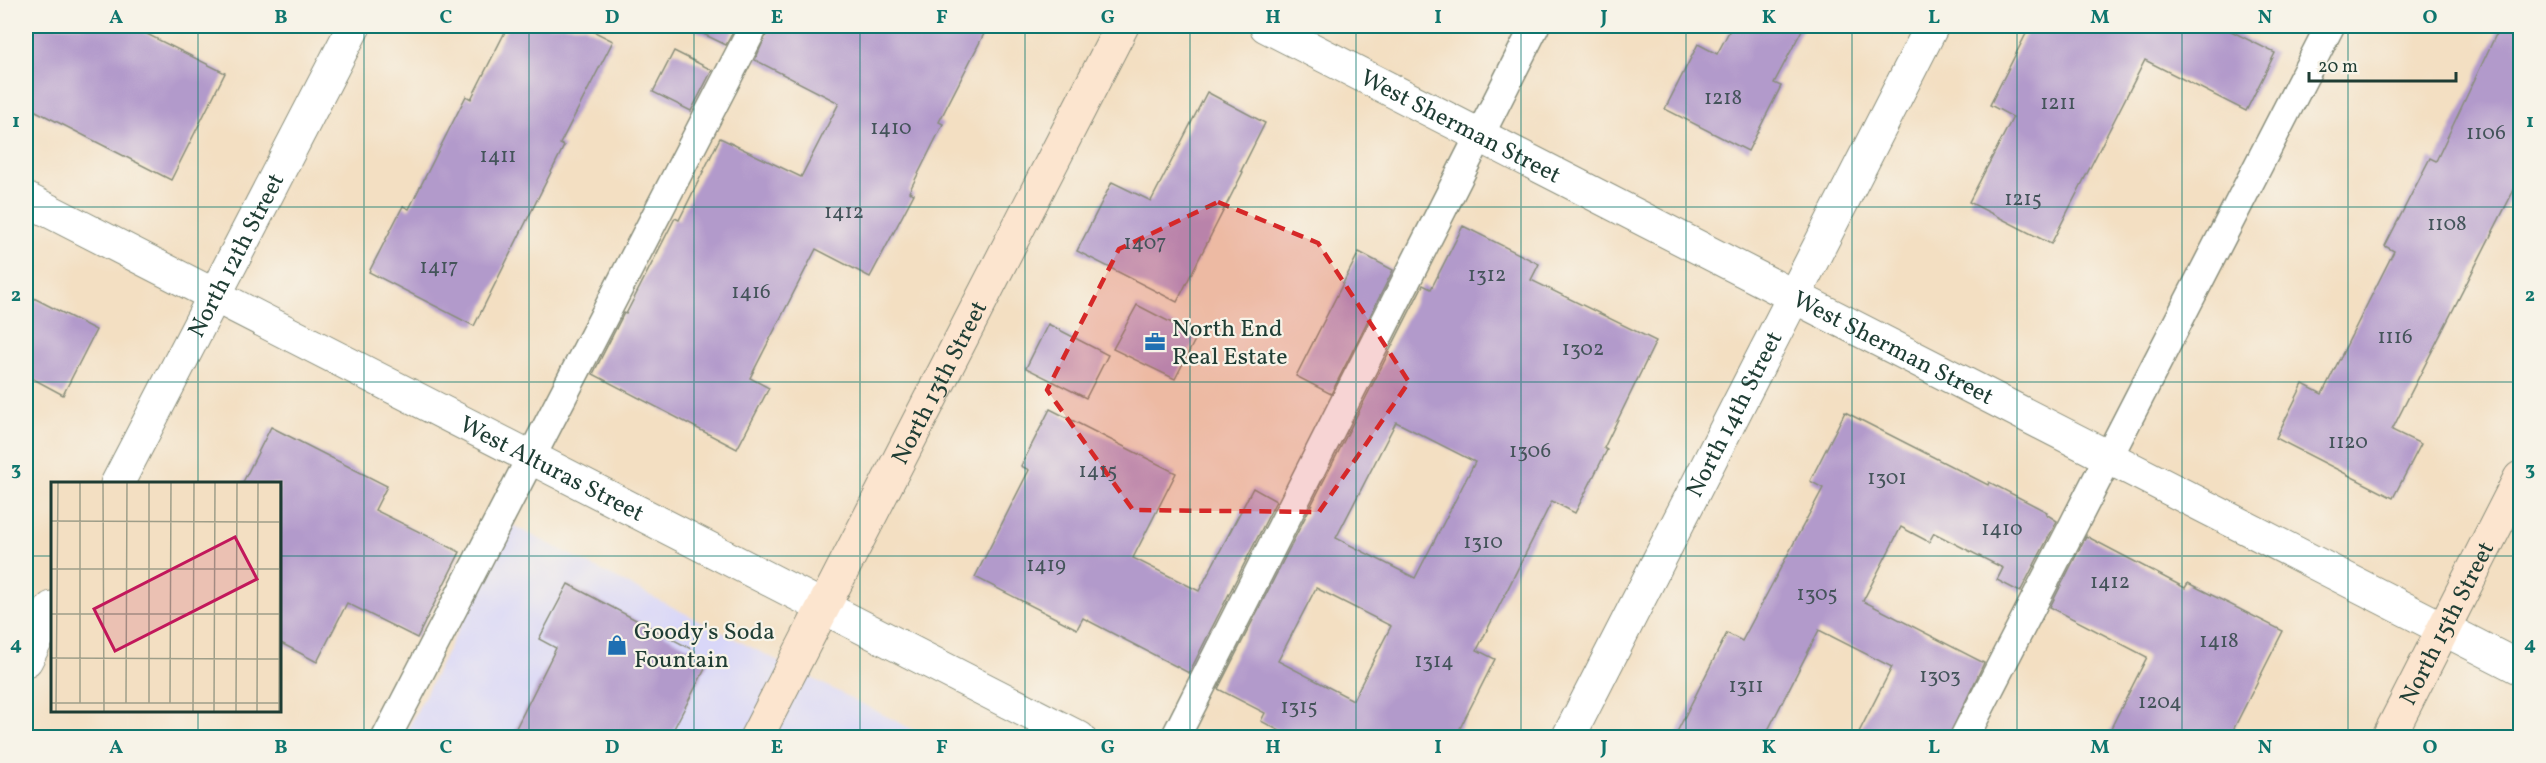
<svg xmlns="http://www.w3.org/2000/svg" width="2546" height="763" font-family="Vollkorn,serif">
	<rect width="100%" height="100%" fill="#f7f3e8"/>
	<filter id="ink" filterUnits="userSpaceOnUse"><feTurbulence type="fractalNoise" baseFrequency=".0167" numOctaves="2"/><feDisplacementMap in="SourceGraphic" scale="12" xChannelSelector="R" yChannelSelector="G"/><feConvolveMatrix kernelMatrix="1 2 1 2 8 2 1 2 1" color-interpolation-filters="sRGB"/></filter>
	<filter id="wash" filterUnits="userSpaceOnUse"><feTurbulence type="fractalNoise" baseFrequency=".008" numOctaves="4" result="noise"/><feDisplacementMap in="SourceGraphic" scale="24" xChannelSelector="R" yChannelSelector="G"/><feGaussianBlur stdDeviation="1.35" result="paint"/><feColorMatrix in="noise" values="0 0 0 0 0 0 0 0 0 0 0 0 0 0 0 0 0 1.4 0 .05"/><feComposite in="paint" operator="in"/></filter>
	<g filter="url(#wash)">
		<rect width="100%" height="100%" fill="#f3dfc2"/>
		<polygon fill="#d9d7f8" points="512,525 927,737 403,738"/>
		<g id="blocks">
			<g fill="#b29acb" fill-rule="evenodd">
				<polygon points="26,26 131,26 225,73 171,180 26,106"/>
				<polygon points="508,26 583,26 613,41 560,144 564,146 474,326 369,272 403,206 409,209 466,96 471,99"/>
				<polygon points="687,26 736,26 726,45"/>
				<polygon points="770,26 988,26 939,122 943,124 909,192 914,194 870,277 816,249 750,378 769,388 737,449 593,374 624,313 626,314 675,218 679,220 720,138 801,177 839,103 755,60"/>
				<polygon points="1732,26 1804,26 1774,83 1781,86 1748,151 1665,109 1698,44 1717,54"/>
				<polygon points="2030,26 2221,26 2275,53 2246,111 2145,60 2051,244 1969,202 2013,117 1990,105"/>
				<polygon points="2500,26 2520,26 2520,178 2392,430 2421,444 2393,498 2276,438 2303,384 2322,394 2394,251 2385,246 2430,158 2436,161"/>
				<polygon points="674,51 712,70 691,111 653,92"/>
				<polygon points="1207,92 1265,123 1241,171 1243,172 1177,302 1077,251 1112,182 1151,201"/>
				<path d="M1463,226L1539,264L1531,280L1656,341L1604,448L1607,450L1575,513L1552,501L1477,650L1495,659L1455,738H1293L1261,721L1265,713L1218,689L1423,285L1431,289ZM1396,422L1475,462L1415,578L1336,538ZM1316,588L1391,626L1353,700L1278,661Z"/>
				<polygon points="1359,252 1393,270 1331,394 1296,376"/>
				<polygon points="26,294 96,330 63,395 26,375"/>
				<polygon points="1137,305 1197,336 1175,379 1113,349"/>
				<polygon points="1048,324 1108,355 1086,398 1026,368"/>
				<polygon points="1050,409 1176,473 1133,558 1199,591 1253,488 1276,501 1189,673 1083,618 1077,629 975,577 1029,470 1021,466"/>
				<polygon points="1845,412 1988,485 1989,482 2047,512 2046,514 2057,521 2020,592 1997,580 2003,568 1934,533 1929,542 1901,527 1863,601 1984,663 1948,738 1856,738 1892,667 1819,630 1764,738 1674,738 1727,633 1742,641 1823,488 1810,481"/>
				<polygon points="271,427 387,486 375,510 460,552 417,638 347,603 317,662 279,642 279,484 242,484"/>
				<polygon points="2086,536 2185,588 2188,583 2283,631 2229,738 2106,738 2147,657 2050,607"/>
				<polygon points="568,584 695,651 693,655 708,663 669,738 511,738 556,648 539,639"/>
			</g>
		</g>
	</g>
	<g filter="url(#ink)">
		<use href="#blocks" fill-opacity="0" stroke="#898e7b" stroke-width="1.5"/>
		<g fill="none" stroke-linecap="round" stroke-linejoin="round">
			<g stroke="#898e7b" stroke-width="31">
				<g id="lane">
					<polyline points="386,738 754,26"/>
					<polyline points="1175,738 1535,26"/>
					<polyline points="1964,738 2330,26"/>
				</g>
			</g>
			<g stroke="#898e7b" stroke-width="35">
				<g id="street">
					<path id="s1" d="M1266,26L2520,668"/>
					<path id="s2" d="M26,199L1079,738"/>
					<path id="s3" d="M117,484L354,26"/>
					<polyline points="26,660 52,608"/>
					<path id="s4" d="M1568,738L1932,26"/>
				</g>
			</g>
			<g stroke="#898e7b" stroke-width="35">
				<g id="secondary">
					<path id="s5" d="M756,738L1122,26"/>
					<path id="s6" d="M2388,738L2520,478"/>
				</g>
			</g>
			<use href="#lane" stroke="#fff" stroke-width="28"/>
			<use href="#street" stroke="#fff" stroke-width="33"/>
			<use href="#secondary" stroke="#fce5cf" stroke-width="33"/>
		</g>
	</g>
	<path fill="#d62828" fill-opacity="0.2" stroke="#d62828" stroke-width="4.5" stroke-dasharray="12 8" stroke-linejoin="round" d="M1218,202L1318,243L1409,382L1319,512L1133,510L1047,390L1119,249Z"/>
	<path fill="none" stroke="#0f766e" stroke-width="1.5" stroke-opacity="0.55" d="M198,26V484M364,26V738M529,26V738M694,26V738M860,26V738M1025,26V738M1190,26V738M1356,26V738M1521,26V738M1686,26V738M1852,26V738M2017,26V738M2182,26V738M2348,26V738M26,207H2520M26,382H2520M26,556H52M279,556H2520M198,710V738"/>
	<defs>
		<g id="office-bare" transform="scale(1.62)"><path d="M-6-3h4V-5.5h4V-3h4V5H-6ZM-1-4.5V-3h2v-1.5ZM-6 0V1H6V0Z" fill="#1f6fb2" stroke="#f7f3e8" stroke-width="2.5" paint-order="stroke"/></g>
		<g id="shop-bare" transform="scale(1.62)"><path d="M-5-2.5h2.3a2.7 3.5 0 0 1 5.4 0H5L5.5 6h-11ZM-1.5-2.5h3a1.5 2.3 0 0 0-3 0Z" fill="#1f6fb2" stroke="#f7f3e8" stroke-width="2.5" paint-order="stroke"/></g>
	</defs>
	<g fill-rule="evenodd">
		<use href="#office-bare" x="1155" y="342"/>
		<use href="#shop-bare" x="617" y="645"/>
	</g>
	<g text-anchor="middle" stroke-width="4.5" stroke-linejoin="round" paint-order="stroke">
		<g font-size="21" fill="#44545a">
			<text x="1723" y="104">1218</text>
			<text x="2058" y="109">1211</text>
			<text x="891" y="134">1410</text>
			<text x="2486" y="139">1106</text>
			<text x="498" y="162">1411</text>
			<text x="2023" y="205">1215</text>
			<text x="844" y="218">1412</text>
			<text x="2447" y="230">1108</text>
			<text x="1145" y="249">1407</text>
			<text x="439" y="273">1417</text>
			<text x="1487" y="281">1312</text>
			<text x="751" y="298">1416</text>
			<text x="2395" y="343">1116</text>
			<text x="1583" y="355">1302</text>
			<text x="2348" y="448">1120</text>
			<text x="1530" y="457">1306</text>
			<text x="1098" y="477">1415</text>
			<text x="1887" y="484">1301</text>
			<text x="2002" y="535">1410</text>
			<text x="1483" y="548">1310</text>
			<text x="1046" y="571">1419</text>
			<text x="2110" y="588">1412</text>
			<text x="1817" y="600">1305</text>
			<text x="2219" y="647">1418</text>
			<text x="1434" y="667">1314</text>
			<text x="1940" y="682">1303</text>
			<text x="1746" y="692">1311</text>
			<text x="2160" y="708">1204</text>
			<text x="1299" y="713">1315</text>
		</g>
		<g font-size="24" fill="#1f3d34" stroke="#f7f3e8">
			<text dy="8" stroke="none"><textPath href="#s1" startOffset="219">West Sherman Street</textPath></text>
			<text dy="8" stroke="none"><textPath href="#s3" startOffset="258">North 12th Street</textPath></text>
			<text dy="8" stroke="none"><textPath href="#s1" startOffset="705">West Sherman Street</textPath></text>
			<text dy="8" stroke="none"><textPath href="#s5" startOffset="400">North 13th Street</textPath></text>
			<text dy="8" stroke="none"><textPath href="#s4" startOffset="364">North 14th Street</textPath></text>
			<text dy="8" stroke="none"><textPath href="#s2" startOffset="591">West Alturas Street</textPath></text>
			<text dy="8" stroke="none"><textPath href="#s6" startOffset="129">North 15th Street</textPath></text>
		</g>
		<g font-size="24" fill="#1f3d34" stroke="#f7f3e8" text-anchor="start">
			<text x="1172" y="336">North End<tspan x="1172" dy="28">Real Estate</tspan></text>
			<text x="634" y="639">Goody's Soda<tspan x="634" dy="28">Fountain</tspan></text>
		</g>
	</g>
	<g transform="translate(51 482)">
		<rect width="230" height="230" fill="#f3dfc2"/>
		<path fill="none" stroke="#9e9e89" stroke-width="1.5" d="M29,0V221M52,0L53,229M0,39L230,40M0,87H230M0,132H230M0,176L230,177M0,221H230M75,221L76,0M98,221V0M119,221L120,0M5,229L7,0M142,229L143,0M163,229L164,0M185,229L186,0M206,229L207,0M228,229L229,0"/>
		<path fill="#c2185b" fill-opacity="0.15" stroke="#c2185b" stroke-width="3" d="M184,55L206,97L64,169L43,127Z"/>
		<rect width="230" height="230" fill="none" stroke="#1f3d34" stroke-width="3"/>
	</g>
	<rect width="2546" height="763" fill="none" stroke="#f7f3e8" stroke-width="66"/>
	<path d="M2309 72v9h147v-9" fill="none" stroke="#1f3d34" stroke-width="3"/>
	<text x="2318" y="72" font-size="18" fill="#1f3d34" stroke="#f7f3e8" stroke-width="4.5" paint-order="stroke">20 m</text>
	<rect x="33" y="33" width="2480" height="697" fill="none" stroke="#0f766e" stroke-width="2"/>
	<g font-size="20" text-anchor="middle" font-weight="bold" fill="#0f766e">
		<text x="116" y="23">A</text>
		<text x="281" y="23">B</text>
		<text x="446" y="23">C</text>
		<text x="612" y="23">D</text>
		<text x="777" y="23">E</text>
		<text x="942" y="23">F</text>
		<text x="1108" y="23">G</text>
		<text x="1273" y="23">H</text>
		<text x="1438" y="23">I</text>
		<text x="1604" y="23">J</text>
		<text x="1769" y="23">K</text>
		<text x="1934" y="23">L</text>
		<text x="2100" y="23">M</text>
		<text x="2265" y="23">N</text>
		<text x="2430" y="23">O</text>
		<text x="16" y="127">1</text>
		<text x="2530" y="127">1</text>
		<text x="16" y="301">2</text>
		<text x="2530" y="301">2</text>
		<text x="16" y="475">3</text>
		<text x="2530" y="475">3</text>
		<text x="16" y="650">4</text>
		<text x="2530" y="650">4</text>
		<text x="116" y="753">A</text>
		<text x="281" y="753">B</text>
		<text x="446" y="753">C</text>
		<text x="612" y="753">D</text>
		<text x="777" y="753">E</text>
		<text x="942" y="753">F</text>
		<text x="1108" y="753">G</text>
		<text x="1273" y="753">H</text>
		<text x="1438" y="753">I</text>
		<text x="1604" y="753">J</text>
		<text x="1769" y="753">K</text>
		<text x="1934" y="753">L</text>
		<text x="2100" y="753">M</text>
		<text x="2265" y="753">N</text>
		<text x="2430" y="753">O</text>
	</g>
</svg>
